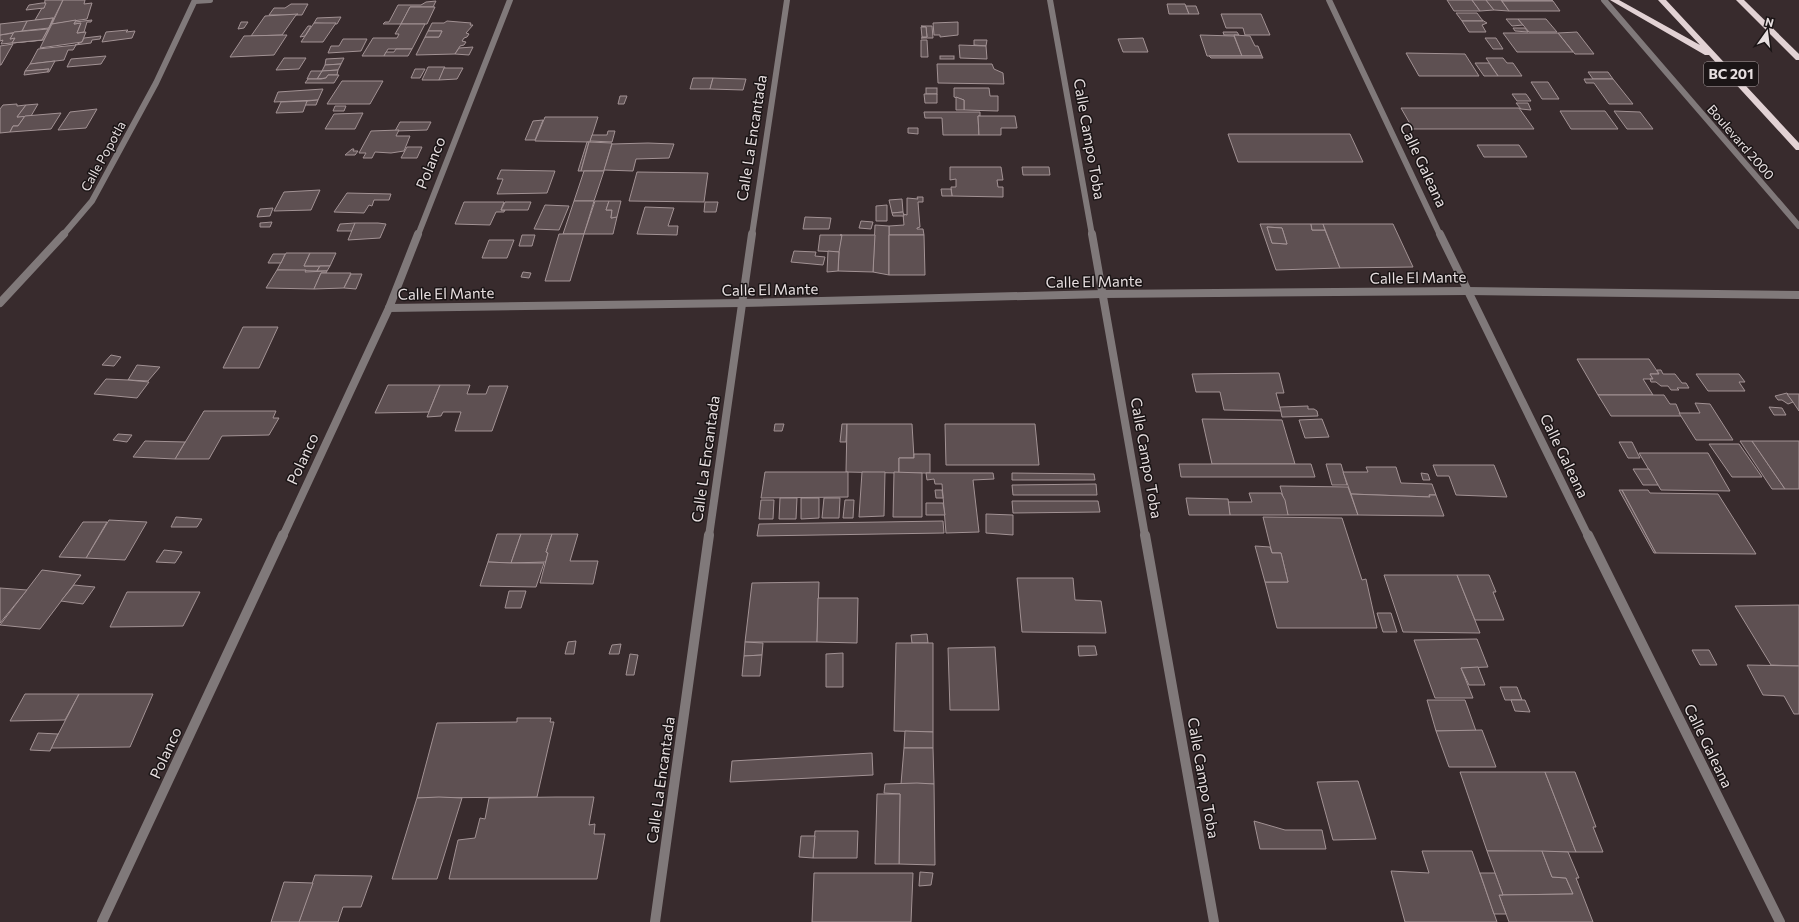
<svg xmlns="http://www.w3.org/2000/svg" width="1799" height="922" font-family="Commissioner,sans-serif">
	<rect width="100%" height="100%" fill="#382b2d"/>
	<g fill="#5e5052" stroke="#a29294" fill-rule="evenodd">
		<polygon points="45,0 63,0 54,18 35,20 42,8 44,8"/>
		<polygon points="63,0 85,0 84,4 92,3 87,19 52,24"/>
		<polygon points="1447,0 1472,0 1480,11 1454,11"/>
		<polygon points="1472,0 1486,0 1494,10 1480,11"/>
		<polygon points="1486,0 1501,0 1509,11 1494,10"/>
		<polygon points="1501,0 1551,0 1553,1 1502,1"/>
		<polygon points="436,1 433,7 410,7 401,24 383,24 385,22 389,22 398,5 421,5 426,2"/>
		<polygon points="1502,1 1553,1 1560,11 1509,11"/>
		<polygon points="42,3 46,3 44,8 26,10 29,5"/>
		<polygon points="291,4 308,4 302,15 269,15 274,8 285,8"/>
		<polygon points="1167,4 1185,4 1189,14 1169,14"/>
		<polygon points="1186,6 1196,6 1199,14 1189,14"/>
		<polygon points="410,7 435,7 427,24 401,24"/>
		<polygon points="1456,13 1477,13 1483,21 1462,21"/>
		<polygon points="298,14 296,15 282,35 251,36 265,16"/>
		<polygon points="1221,14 1261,14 1270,35 1245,35 1243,28 1226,28"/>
		<polygon points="341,17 337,24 314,23 317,18"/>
		<polygon points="53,18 49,28 22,31 27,21"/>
		<polygon points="54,18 44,40 1,44 3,40 0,41 0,35 14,33 10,39 15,38 12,43 42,40"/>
		<polygon points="1506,19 1518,19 1523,25 1512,26"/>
		<polygon points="1518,19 1546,19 1557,32 1529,32"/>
		<polygon points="76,20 74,24 81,23 77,33 86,32 82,42 40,48 52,24"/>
		<polygon points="92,20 91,22 87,22 84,32 77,33 81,23 74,24 75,22"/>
		<polygon points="1482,20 1487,23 1482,25 1486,32 1469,32 1462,21 1483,21"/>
		<polygon points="27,21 22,31 0,35 0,24"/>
		<polygon points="447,21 471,23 470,25 473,25 466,33 469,34 467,37 464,38 462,41 466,42 464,45 460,46 455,54 416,55 425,37 439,37 442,31 428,31 432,23 444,23"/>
		<polygon points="241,22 248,22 244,28 238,29"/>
		<polygon points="958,22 958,35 940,37 940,35 934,35 933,23"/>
		<polygon points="314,23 336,23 323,42 301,42"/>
		<polygon points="401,24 425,24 412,49 388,49 384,56 362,56 373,38 397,38 399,34 395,34"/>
		<polygon points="308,26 311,26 305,36 300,37"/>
		<polygon points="921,26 932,26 933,38 921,38 927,37 926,27"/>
		<polygon points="921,27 926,27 927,37 922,37"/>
		<polygon points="1513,28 1525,28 1528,32 1515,31"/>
		<polygon points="48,29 42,40 12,43 15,38 10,39 14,32"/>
		<polygon points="128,30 126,32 135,31 132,38 102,42 106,32"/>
		<polygon points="428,31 442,31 439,37 425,37"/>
		<polygon points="1223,32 1237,32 1239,35 1224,35"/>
		<polygon points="1577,32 1594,54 1575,54 1558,33"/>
		<polygon points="1503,33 1558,33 1573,52 1517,52"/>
		<polygon points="287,35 274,55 230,57 244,36"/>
		<polygon points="1200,35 1234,36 1242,56 1207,56"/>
		<polygon points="1234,35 1250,36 1255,46 1258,46 1262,56 1242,56"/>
		<polygon points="101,36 100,39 92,40 91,43 75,45 82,42 84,38"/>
		<polygon points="1143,38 1148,52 1123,52 1118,39"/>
		<polygon points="1485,38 1496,38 1503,49 1493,49"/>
		<polygon points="343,39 367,39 361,51 328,53 331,46 339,46"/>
		<polygon points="921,40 927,40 928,57 921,57"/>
		<polygon points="974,40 987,40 986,46 974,45"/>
		<polygon points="13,44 1,65 0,65 0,46"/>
		<polygon points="76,45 73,50 68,50 64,60 30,64 38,49"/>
		<polygon points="959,45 986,46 987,59 960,58"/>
		<polygon points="473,47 469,55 455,54 459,48"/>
		<polygon points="396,49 412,49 408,56 384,56 386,52 394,52"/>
		<polygon points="1406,53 1465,54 1479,76 1419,76"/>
		<polygon points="106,56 101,64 67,67 71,59"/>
		<rect x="940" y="56" width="14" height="3"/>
		<polygon points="1209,56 1262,56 1263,58 1211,58"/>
		<polygon points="284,58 306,58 299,69 276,70"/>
		<polygon points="344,58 341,64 325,65 326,59"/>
		<polygon points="1486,58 1503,58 1507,63 1513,63 1522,76 1498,76"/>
		<polygon points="55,61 49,72 47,72 49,69 25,71 30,64"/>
		<polygon points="1475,63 1489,63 1498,76 1484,76"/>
		<polygon points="341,64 338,70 322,71 325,65"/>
		<polygon points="937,64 992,64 994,69 1003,73 1004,84 938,83"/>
		<polygon points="428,67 445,67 439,80 422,80"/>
		<polygon points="444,68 463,68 457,79 439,80"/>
		<polygon points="49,69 47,72 24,75 25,71"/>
		<polygon points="415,69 425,69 420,78 411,78"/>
		<polygon points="338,70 337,75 328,75 326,78 317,79 322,71"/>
		<polygon points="311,71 322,71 317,79 307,79"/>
		<polygon points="1588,72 1608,72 1613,79 1593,79"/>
		<polygon points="328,75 339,75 334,83 305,83 308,79 321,79 326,78"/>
		<polygon points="693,78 713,78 710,89 690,89"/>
		<polygon points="713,78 745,79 746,79 743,90 710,89"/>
		<polygon points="1584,79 1613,79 1633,104 1609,104 1594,83 1586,83"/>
		<polygon points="342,81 383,81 370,104 327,104"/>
		<polygon points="1531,82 1548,82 1559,99 1542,99"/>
		<rect x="926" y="88" width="11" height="6"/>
		<polygon points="954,88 989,88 990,96 998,96 998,111 964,110 964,100 954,97"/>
		<polygon points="323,89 318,100 274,102 278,92"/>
		<polygon points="924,94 937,94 937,103 925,103"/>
		<polygon points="1512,94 1526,94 1531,101 1517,101"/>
		<polygon points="620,96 627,96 624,104 618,104"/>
		<polygon points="956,97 964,100 964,110 956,110"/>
		<polygon points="318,100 316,105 305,105 307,101"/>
		<polygon points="307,101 303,112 276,113 281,102"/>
		<polygon points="1516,103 1528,103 1531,110 1521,109"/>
		<polygon points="17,104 17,106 26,105 17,117 25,116 18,126 13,126 10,132 0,133 0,109 3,105"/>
		<polygon points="38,104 31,116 17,117 26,105"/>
		<polygon points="335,106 346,106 344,111 333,111"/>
		<polygon points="1401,108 1519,108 1534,129 1413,129"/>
		<polygon points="97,109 86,128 58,130 70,112"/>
		<polygon points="1560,111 1605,111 1618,129 1571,129"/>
		<polygon points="1614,111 1640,112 1653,129 1627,129"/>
		<polygon points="924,112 980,112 980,116 978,116 979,135 943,135 942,118 925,118"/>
		<polygon points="61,113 51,129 10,132 13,126 18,126 25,116"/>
		<polygon points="363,113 355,129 325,129 334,114"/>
		<polygon points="978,116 1015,116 1017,128 1001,128 1001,135 979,135"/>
		<polygon points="545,117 598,117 590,142 535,141"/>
		<polygon points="543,120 535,140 525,140 533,121"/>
		<polygon points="400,122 431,122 427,130 395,131"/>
		<polygon points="908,128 918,128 918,134 908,133"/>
		<polygon points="399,130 396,136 410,136 404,151 391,153 375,152 372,158 363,158 366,153 359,153 371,131"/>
		<polygon points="608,131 615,131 612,142 590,141 592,135 607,135"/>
		<polygon points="1228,134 1350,134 1363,162 1238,162"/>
		<polygon points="587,142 589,142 581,171 578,171"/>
		<polygon points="589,142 612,143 604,171 581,171"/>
		<polygon points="648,143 674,144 669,158 636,159 633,171 604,170 612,144"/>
		<polygon points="1477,145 1519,145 1527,157 1484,157"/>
		<polygon points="407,147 422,147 417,158 401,158"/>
		<polygon points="352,149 354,149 353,151 358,151 355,155 345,155"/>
		<polygon points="950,167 1001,167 1003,180 997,180 998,187 1003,187 1003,197 952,196 951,187 956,187 956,179 950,180"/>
		<polygon points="1022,167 1049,167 1050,175 1023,175"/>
		<polygon points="501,170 555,171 547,193 497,194 503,179 497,179"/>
		<polygon points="584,171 604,171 594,201 574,201"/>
		<polygon points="637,172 708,173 704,202 629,201"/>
		<polygon points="941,189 951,189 952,196 942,196"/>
		<polygon points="320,190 311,210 274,211 284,192"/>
		<polygon points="347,193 391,194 389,200 374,200 372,206 369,205 364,213 334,212"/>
		<polygon points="917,197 923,197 923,202 918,202 920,227 917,228 917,229 923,229 924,235 889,235 889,226 904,225 903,214 907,215 907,198 918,199"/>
		<polygon points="902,199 903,212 892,213 889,200"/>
		<polygon points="594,201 584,234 563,234 574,201"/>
		<polygon points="595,201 609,201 606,210 612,210 611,218 617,217 613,234 584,234"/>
		<polygon points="609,201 621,201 617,217 611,218 612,210 606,210"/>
		<polygon points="464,202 504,202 501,210 505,210 504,212 496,212 490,225 455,224"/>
		<polygon points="505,202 531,202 528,210 501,210"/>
		<polygon points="705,202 718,202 716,212 704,212"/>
		<polygon points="545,205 569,206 559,230 534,229"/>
		<polygon points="887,205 887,221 876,221 876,206"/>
		<polygon points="645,207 674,208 668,226 678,226 677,235 637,234"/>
		<polygon points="273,208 270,216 257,217 260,209"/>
		<polygon points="903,212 904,216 893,216 892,213"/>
		<polygon points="805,217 831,218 829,229 803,229"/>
		<polygon points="861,221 873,222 871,229 859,228"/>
		<polygon points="272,222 270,227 260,227 260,223"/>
		<polygon points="355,223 352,231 337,231 340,224"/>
		<polygon points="355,223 378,223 386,224 380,238 348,240"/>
		<path d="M1260,224H1311L1312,230H1325L1340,268L1276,270ZM1267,227L1282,228L1287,244L1272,243Z"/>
		<polygon points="1311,224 1323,224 1325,230 1312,230"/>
		<polygon points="1323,224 1393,224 1413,267 1340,268"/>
		<polygon points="875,225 889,226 889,275 873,272"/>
		<polygon points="1267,227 1282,228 1287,244 1272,243"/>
		<polygon points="559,234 584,234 570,281 545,281"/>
		<polygon points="522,235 535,235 532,246 519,246"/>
		<polygon points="820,235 842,235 840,252 818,251"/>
		<polygon points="840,235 875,235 873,272 838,271 839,252 842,235"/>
		<polygon points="889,235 924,235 925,275 889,275"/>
		<polygon points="489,240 514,240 507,258 482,258"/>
		<polygon points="794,251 816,252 815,256 825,257 823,265 791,262"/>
		<polygon points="828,251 839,252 838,271 827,272"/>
		<polygon points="286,253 310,253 304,266 320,266 317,271 277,270"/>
		<polygon points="310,253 336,253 330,266 304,266"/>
		<polygon points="273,254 285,254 281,263 268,263"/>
		<polygon points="320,266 330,266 327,271 317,271"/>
		<polygon points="277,270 306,270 305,272 327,271 326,273 321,273 314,289 266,288"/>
		<polygon points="523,272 531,273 529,278 521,277"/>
		<polygon points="321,273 351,273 344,288 314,289"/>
		<polygon points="351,274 362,274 356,289 344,288"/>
		<polygon points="243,327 278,327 259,368 223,368"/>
		<polygon points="111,355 121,357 114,366 102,365"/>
		<polygon points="1577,359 1649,359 1659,374 1650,374 1653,379 1643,379 1653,395 1598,395"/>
		<polygon points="137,365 160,367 148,381 128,380"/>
		<polygon points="1657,370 1661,370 1663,374 1675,374 1682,383 1686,383 1689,388 1677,388 1679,390 1671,390 1668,386 1661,386 1656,382 1651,382 1650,379 1653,379 1650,374 1659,374"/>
		<polygon points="1279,373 1284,393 1276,393 1281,411 1224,410 1220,392 1196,392 1192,374"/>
		<polygon points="1696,374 1739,374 1745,382 1739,382 1745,391 1708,391"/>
		<polygon points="106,379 128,380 149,382 137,398 94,394"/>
		<polygon points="388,385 440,385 429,412 375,413"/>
		<polygon points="440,385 470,385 467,394 486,394 489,386 508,386 492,431 455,431 461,412 443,412 441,416 427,417"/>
		<polygon points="1787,393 1793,402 1788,404 1782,400 1778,400 1775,396"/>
		<polygon points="1787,394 1799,394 1799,411 1793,402"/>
		<polygon points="1598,395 1664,395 1670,404 1676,404 1681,416 1611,416"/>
		<polygon points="1695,403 1710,404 1733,440 1696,440 1679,413 1700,413"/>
		<polygon points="1308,406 1308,409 1314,409 1317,411 1318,416 1282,417 1280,407"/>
		<polygon points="1769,407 1782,408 1786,415 1774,415"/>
		<polygon points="204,411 276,411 273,418 279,418 269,435 222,436 209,459 175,459"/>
		<polygon points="1202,419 1282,420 1295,464 1212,464"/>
		<polygon points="1322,419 1329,437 1305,438 1299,420"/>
		<polygon points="775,424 784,424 782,431 774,431"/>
		<polygon points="842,424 847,424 846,442 840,442"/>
		<polygon points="847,424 912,424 914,458 899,458 899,473 846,472"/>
		<polygon points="945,424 1035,424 1039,465 946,465"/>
		<polygon points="118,434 132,435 127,442 113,440"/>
		<polygon points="145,441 185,442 175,459 133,457"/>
		<polygon points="1740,441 1752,441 1785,489 1772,489"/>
		<polygon points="1752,441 1799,441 1799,489 1785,489"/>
		<polygon points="1619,442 1632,442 1640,458 1628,458"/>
		<polygon points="1709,444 1739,444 1762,477 1732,477"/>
		<polygon points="1639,453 1708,453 1730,491 1661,490"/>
		<polygon points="914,454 930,454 930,473 899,473 899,458 914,458"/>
		<polygon points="1179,464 1311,464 1315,477 1181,477"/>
		<polygon points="1326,464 1341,464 1347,485 1332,485"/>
		<polygon points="1433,465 1494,465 1507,497 1456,495 1449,476 1437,476"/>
		<polygon points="1366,467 1396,467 1401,483 1432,484 1436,495 1429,495 1430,497 1351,494 1343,472 1368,472"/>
		<polygon points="1633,469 1649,469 1658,485 1643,485"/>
		<polygon points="765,472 848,472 848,497 761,498"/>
		<polygon points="862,472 885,472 884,516 859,517"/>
		<polygon points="894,472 922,473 922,517 893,517"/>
		<polygon points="926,473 993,473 994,479 973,480 979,532 946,533 942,484 935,484 934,479 927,480"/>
		<polygon points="1012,473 1094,474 1095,480 1012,480"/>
		<polygon points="1421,473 1428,474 1430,480 1423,480"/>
		<polygon points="1096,484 1097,495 1013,495 1012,485"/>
		<polygon points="1280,486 1348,487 1358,515 1288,515"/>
		<polygon points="935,490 942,490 943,498 936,498"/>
		<polygon points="1619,490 1622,490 1656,553 1654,553"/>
		<polygon points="1622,490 1648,490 1650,493 1718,494 1756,554 1656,553"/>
		<polygon points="1249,493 1281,493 1285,500 1288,515 1230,515 1228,502 1252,502"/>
		<polygon points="1351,494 1430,497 1429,495 1436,495 1444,516 1358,515"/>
		<polygon points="780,498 797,498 796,519 779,519"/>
		<polygon points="801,498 819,498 819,518 801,519"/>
		<polygon points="824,498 840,498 839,518 822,518"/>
		<polygon points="1186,498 1228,499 1230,515 1189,515"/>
		<polygon points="761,500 774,500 773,519 759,519"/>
		<polygon points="845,500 854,500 853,518 843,518"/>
		<polygon points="1012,501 1098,501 1100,512 1013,513"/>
		<polygon points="926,503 943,503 945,515 926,515"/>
		<polygon points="986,514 1013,515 1013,535 986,533"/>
		<polygon points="176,517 202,519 197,527 171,527"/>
		<polygon points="1263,517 1342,518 1362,580 1366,579 1377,628 1277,628 1265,582 1288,582 1281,553 1272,553"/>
		<polygon points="109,520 147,522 125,560 86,558"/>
		<polygon points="943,521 944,533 757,536 759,524"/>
		<polygon points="83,522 107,522 86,558 59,557"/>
		<polygon points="497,534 521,534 511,563 488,562"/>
		<polygon points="521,534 552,534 546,552 548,553 546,562 511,563"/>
		<polygon points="552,534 578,534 570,561 598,561 593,584 540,583 548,553 546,552"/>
		<polygon points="1255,546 1270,547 1272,553 1281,553 1288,582 1265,582"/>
		<polygon points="164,550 182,552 175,563 156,562"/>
		<polygon points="488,562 511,563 544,563 536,587 480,586"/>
		<polygon points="42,570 81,575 40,629 0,625"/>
		<polygon points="1384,575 1457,575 1480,633 1403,632"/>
		<polygon points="1457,575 1489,575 1496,592 1493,592 1504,620 1475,620"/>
		<polygon points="1017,578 1073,578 1075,600 1101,601 1106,633 1022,632"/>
		<polygon points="819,582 817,642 745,642 752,583"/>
		<polygon points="74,585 84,586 95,587 83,604 61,601"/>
		<polygon points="0,588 27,590 0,623"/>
		<polygon points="509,591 526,591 521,608 505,608"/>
		<polygon points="127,592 200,592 183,626 110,627"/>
		<polygon points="818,598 858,598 857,643 817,642"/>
		<polygon points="1799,605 1799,666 1771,665 1735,606"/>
		<polygon points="1377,613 1391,613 1397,632 1383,632"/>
		<polygon points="927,634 928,643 912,643 911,635"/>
		<polygon points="1477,639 1488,667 1461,668 1473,698 1435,698 1414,640"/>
		<polygon points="576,641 574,654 565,654 568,642"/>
		<polygon points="745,642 763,643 762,655 744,656"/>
		<polygon points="896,643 933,643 933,732 894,731"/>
		<polygon points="621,644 619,654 609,654 612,645"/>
		<polygon points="1078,646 1095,646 1097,655 1079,656"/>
		<polygon points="995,647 999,710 950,710 948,648"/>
		<polygon points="1692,650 1709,650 1717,665 1700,665"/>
		<polygon points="843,653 843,687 826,687 826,654"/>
		<polygon points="630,654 638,655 634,675 626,675"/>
		<polygon points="762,655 760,676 742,676 744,656"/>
		<polygon points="1747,665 1799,666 1799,714 1794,714 1784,696 1763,695"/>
		<polygon points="1478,667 1485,685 1469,685 1461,668"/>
		<polygon points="1500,687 1517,687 1522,700 1505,700"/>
		<polygon points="25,694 79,694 65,720 10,721"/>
		<polygon points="79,694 153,694 130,747 51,748"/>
		<polygon points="1427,700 1465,700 1476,731 1436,731"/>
		<polygon points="1511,700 1525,700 1530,712 1515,711"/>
		<polygon points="517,718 551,718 550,722 554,722 537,797 417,798 437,723 517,722"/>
		<polygon points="1482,730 1496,767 1449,767 1436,731"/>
		<polygon points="905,731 933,732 933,748 904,748"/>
		<polygon points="38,733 58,734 50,751 30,750"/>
		<polygon points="904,748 933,748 934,784 901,784"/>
		<polygon points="872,753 873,775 730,782 732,761"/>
		<polygon points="1460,772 1545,772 1576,852 1487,851"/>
		<polygon points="1545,772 1575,772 1596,827 1593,827 1603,852 1576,852"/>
		<polygon points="1358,781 1376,839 1333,840 1317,782"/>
		<polygon points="917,783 934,784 935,865 899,864 900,794 884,793 885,784"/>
		<polygon points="877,794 900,794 899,864 875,864"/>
		<polygon points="439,797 462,798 437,879 392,879 417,798"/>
		<polygon points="556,797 594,797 589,825 595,824 594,834 605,834 597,879 449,879 458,840 475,838 480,818 485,819 489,798"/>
		<polygon points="1254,821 1285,830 1322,830 1326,849 1260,849"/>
		<polygon points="815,831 858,831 857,858 813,858"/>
		<polygon points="801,836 815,836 813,858 799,857"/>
		<polygon points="1422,851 1472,851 1497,922 1405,922 1391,871 1429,873"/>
		<polygon points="1487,851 1542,851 1552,877 1566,878 1573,894 1503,895"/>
		<polygon points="1542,851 1568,852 1579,878 1576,878 1593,922 1509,922 1499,895 1573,894 1566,878 1552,877"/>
		<polygon points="920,872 933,873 931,885 919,886"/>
		<polygon points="814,873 913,873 911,922 812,922"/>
		<polygon points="1480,873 1495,873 1503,895 1499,895 1506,914 1494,914"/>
		<polygon points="315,875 372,876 361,907 343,907 338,922 299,922"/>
		<polygon points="284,882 313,883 299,922 271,922"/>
	</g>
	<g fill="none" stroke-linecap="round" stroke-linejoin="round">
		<g stroke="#80797a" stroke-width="6">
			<polyline points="1050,0 1092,235"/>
			<polyline points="1329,0 1440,235"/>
			<polyline points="1604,0 1799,226"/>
			<polyline points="195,1 210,0"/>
			<polyline points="63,235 92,201 156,83 195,0"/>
			<polyline points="418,235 510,0"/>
			<polyline points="752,235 787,0"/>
		</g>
		<g stroke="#80797a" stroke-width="8">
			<polyline points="1092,234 1145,536"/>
			<polyline points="1440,234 1588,536"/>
			<polyline points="0,303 64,234"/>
			<polyline points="389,308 742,303 1103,294 1467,291 1799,295"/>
			<polyline points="283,536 389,308 418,234"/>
			<polyline points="709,536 752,234"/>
		</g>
		<g stroke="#80797a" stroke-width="10">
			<polyline points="1145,535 1214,922"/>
			<polyline points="1588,535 1780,922"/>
			<polyline points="102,922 283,535"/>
			<polyline points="655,922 709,535"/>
		</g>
		<g fill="#e2d2d4" fill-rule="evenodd">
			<polygon points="1610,0 1619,0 1700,45 1658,0 1666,0 1799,143 1799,150 1796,150 1709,55 1705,55"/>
			<polygon points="1736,0 1744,0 1799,54 1799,60 1796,60"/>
		</g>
	</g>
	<g text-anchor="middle" stroke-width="3" stroke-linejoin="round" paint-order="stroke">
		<g font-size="13" fill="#e7dfe0" stroke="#1b1516">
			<text transform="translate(1741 142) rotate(49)" y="5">Boulevard 2000</text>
			<text transform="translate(103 156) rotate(-61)" y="5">Calle Popotla</text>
		</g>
		<rect fill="#1b1516" stroke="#aaa2a3" stroke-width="1" x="1704" y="62" width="54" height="24" rx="3"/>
		<g font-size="14" font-weight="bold" fill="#e7dfe0">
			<text x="1731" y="79">BC 201</text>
		</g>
		<g font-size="15" fill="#e7dfe0" stroke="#1b1516">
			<text transform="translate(752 138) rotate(-81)" y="5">Calle La Encantada</text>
			<text transform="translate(1089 139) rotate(80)" y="5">Calle Campo Toba</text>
			<text transform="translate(431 163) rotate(-68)" y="5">Polanco</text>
			<text transform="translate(1423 165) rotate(65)" y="5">Calle Galeana</text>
			<text transform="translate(1418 278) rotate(-1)" y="5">Calle El Mante</text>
			<text transform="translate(1094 282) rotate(-1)" y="5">Calle El Mante</text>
			<text transform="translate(770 290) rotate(-1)" y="5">Calle El Mante</text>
			<text transform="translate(446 294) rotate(-1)" y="5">Calle El Mante</text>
			<text transform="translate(1564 456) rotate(64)" y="5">Calle Galeana</text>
			<text transform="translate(1146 458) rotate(80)" y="5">Calle Campo Toba</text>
			<text transform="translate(303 459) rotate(-65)" y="5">Polanco</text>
			<text transform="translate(706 459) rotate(-82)" y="5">Calle La Encantada</text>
			<text transform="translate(1708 746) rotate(64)" y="5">Calle Galeana</text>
			<text transform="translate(166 753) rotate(-65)" y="5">Polanco</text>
			<text transform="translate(1203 778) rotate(80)" y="5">Calle Campo Toba</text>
			<text transform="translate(661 780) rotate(-82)" y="5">Calle La Encantada</text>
		</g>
	</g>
	<g transform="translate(1767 32) rotate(14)" stroke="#1b1516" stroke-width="3" paint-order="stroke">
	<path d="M0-3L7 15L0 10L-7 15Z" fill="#e7dfe0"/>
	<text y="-6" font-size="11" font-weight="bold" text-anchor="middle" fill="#e7dfe0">N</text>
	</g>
</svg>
